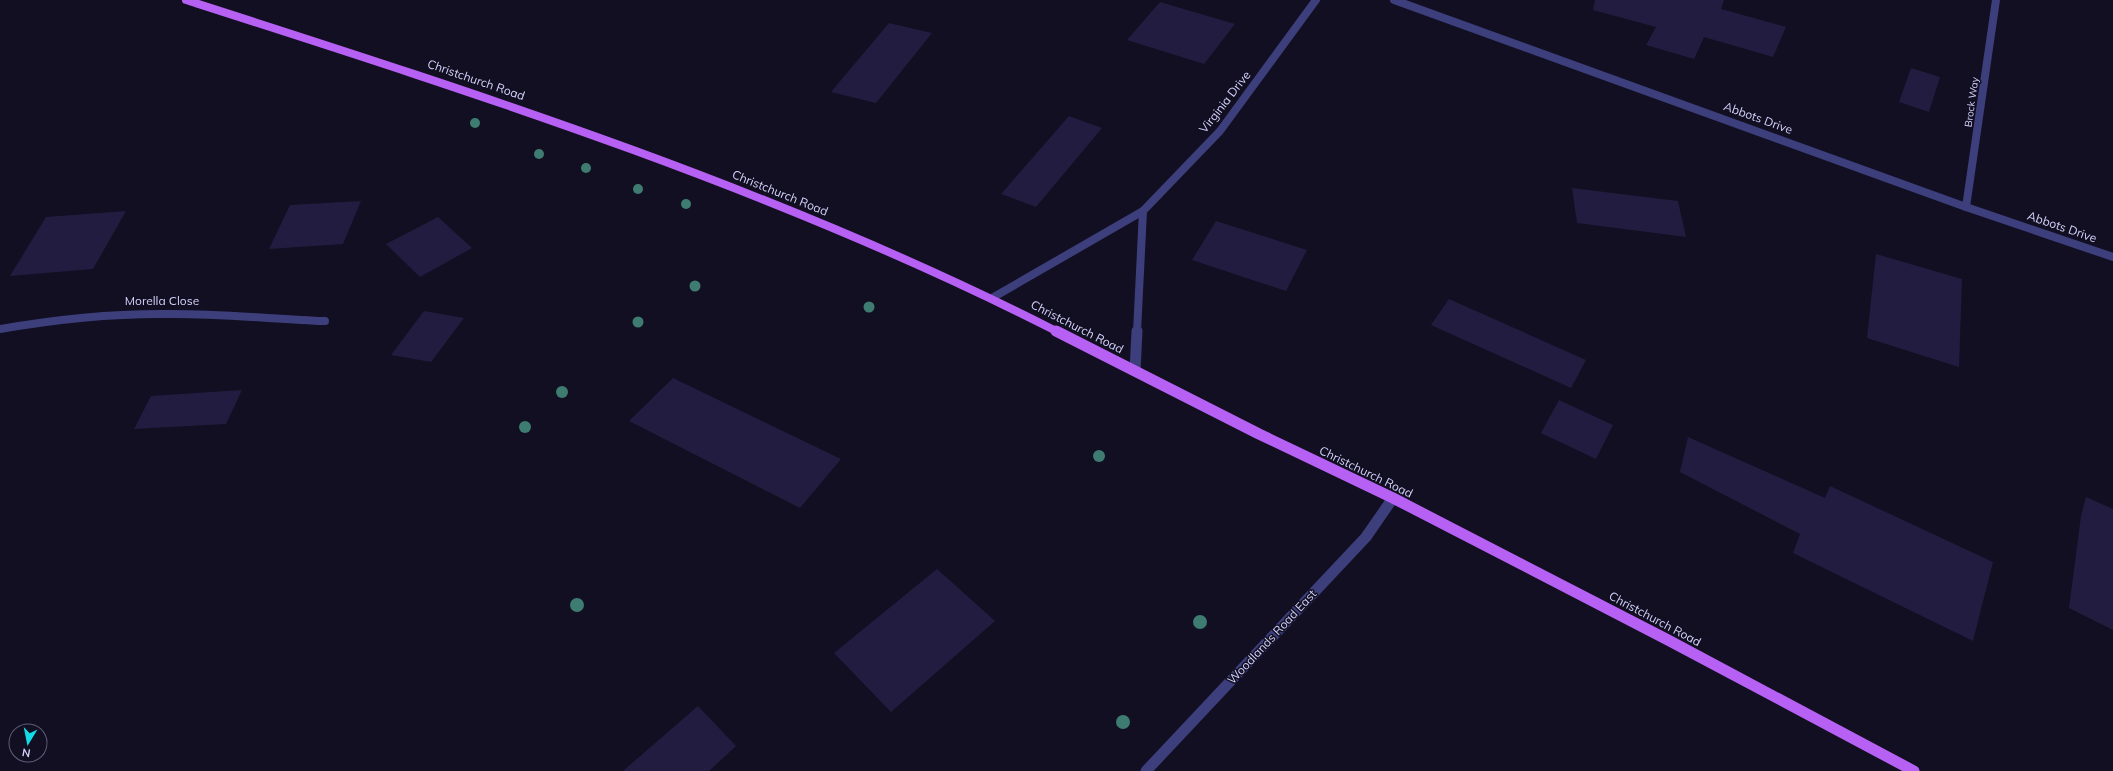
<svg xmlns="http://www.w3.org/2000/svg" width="2113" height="771" font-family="Mulish,sans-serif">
	<rect width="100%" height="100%" fill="#110f21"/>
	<g fill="#221c40">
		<polygon points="1595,0 1724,0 1721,9 1786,27 1773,57 1704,37 1694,59 1646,45 1656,27 1593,10"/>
		<polygon points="1160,2 1235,24 1204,64 1127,40"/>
		<polygon points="889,23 932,33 876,103 831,92"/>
		<polygon points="1911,68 1940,77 1929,112 1899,102"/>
		<polygon points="1069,116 1102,128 1036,207 1001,194"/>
		<polygon points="1572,188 1678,201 1686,237 1577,223"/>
		<polygon points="361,201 343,244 269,249 290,205"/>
		<polygon points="126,211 93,269 10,276 46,217"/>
		<polygon points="438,217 472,248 420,277 386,244"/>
		<polygon points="1216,221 1307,250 1286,291 1192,260"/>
		<polygon points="1876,254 1962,279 1959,367 1867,338"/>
		<polygon points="1449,299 1586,360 1571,388 1431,325"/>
		<polygon points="424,311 464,318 431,362 391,355"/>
		<polygon points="673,378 841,459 800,508 629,421"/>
		<polygon points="242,390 226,424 134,429 151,396"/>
		<polygon points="1559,400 1613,425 1596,459 1541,433"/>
		<polygon points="1688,437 1825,498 1830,486 1993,562 1973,641 1793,553 1800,534 1680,472"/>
		<polygon points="2086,497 2113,509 2113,630 2069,608 2081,516"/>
		<polygon points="937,569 995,621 891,712 834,653"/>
		<polygon points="698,706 736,746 709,771 623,771"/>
	</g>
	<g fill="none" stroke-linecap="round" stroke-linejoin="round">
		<g stroke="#3d3e7c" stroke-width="8">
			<polyline points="1394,0 1966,207 2113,257"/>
			<polyline points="1966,207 1996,0"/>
			<polyline points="992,298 1143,211 1220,131 1316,0"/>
			<path d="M0,329C57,319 115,313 173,314C224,314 274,319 325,321"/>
			<polyline points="1137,332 1143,211"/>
		</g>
		<g stroke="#3d3e7c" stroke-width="11">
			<polyline points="1135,371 1137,331"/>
			<polyline points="1146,771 1366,537 1393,498"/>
		</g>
		<path stroke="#b661f4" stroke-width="8" d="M186,0C482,95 780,190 1058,332"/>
		<polyline stroke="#b661f4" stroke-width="11" points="1056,331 1259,434 1393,498 1668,640 1914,771"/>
	</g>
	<g fill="#3e7c72">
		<circle cx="475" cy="123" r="5"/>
		<circle cx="539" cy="154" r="5"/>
		<circle cx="586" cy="168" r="5"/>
		<circle cx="638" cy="189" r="5"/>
		<circle cx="686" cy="204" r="5"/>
		<circle cx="695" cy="286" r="5.5"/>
		<circle cx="869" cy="307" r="5.5"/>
		<circle cx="638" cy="322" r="5.5"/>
		<circle cx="562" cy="392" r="6"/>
		<circle cx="525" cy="427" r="6"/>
		<circle cx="1099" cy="456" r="6"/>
		<circle cx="577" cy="605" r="7"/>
		<circle cx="1200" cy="622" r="7"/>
		<circle cx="1123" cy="722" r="7"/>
	</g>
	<g text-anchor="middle" stroke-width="3" stroke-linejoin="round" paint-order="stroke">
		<g font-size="10" fill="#d4d2fc" stroke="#110f21">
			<text transform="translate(1971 102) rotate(-82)" y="4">Brock Way</text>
		</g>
		<g font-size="12" fill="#d4d2fc" stroke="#110f21">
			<text transform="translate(476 80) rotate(19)" y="4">Christchurch Road</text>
			<text transform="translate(1225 102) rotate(-52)" y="4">Virginia Drive</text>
			<text transform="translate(1758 118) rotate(20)" y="4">Abbots Drive</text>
			<text transform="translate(780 193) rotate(22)" y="4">Christchurch Road</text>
			<text transform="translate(2062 227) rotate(19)" y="4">Abbots Drive</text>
			<text x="162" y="305">Morella Close</text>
			<text transform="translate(1077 327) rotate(27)" y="4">Christchurch Road</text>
			<text transform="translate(1366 472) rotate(26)" y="4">Christchurch Road</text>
			<text transform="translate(1655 619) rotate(28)" y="4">Christchurch Road</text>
			<text transform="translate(1272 637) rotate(-47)" y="4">Woodlands Road East</text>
		</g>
	</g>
	<g transform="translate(28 743) rotate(190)"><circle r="19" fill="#110f21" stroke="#5f5d79"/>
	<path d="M0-3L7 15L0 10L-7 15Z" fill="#11dde9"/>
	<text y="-6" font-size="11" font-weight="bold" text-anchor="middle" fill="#d4d2fc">N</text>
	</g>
</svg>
